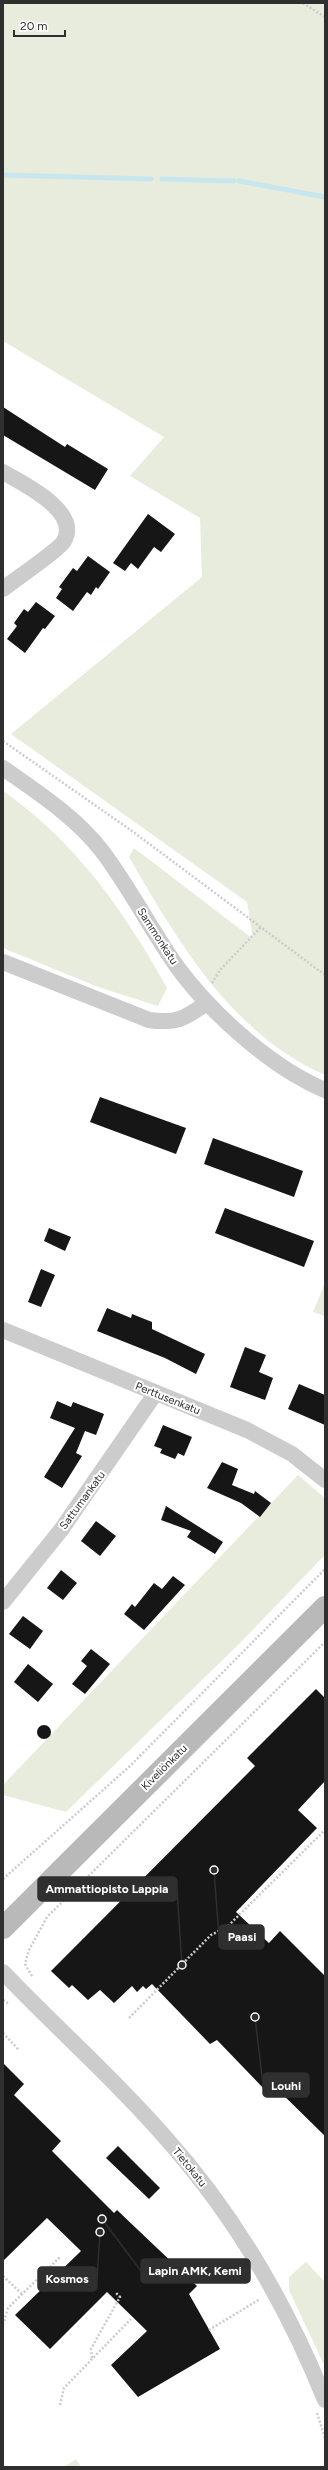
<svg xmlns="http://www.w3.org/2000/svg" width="328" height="2470" font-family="Figtree,sans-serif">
	<rect width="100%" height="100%" fill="#fff"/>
	<g fill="#e8ecdc">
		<path d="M3,3H325V1075C231,1033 179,943 129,857L134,848L253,939L247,902L11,734L202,577L200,518L130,476L164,437L3,341Z"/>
		<path d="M3,791C76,842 124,911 167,988L158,1006L98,987L3,948Z"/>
		<polygon points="325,1283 325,1316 313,1312"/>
		<polygon points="298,1475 325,1498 325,1555 238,1645 66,1812 3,1795 3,1785"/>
		<polygon points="306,2262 325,2282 325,2367 289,2290 289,2277"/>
		<polygon points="76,2459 81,2467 64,2467"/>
	</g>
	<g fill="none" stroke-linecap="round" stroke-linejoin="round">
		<g stroke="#c8e6ed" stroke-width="5">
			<polyline points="3,175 151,179"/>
			<polyline points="162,179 234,181"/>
			<polyline points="239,181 325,197"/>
		</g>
	</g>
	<g fill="#161616">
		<polygon points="3,407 65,447 67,444 108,469 95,490 3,435"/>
		<polygon points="148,514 175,534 161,552 154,547 138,569 131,563 125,571 113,563"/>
		<polygon points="88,556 110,572 98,589 96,587 91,595 87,592 73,611 56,598 62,589 59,587 73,568 77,571"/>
		<polygon points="36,602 55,616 45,629 43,628 25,653 7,639 17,626 14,623 24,609 28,612"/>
		<polygon points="100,1097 186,1128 176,1154 90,1122"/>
		<polygon points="213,1138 303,1171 294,1197 204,1164"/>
		<polygon points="225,1208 314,1241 304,1267 215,1233"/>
		<polygon points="49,1228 71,1237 65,1251 44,1241"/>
		<polygon points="41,1269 55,1275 41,1307 28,1302"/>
		<polygon points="107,1308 131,1318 132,1314 152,1322 152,1329 205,1354 196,1374 165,1358 97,1331"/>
		<polygon points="245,1347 266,1355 259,1372 273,1378 265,1400 230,1387"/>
		<polygon points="299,1384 325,1395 325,1425 288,1409"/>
		<polygon points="57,1401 71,1407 73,1402 104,1414 96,1435 85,1431 76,1453 82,1456 62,1488 44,1477 75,1428 50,1418"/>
		<polygon points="163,1425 192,1437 184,1456 178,1453 175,1459 160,1453 162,1449 154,1446"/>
		<polygon points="222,1462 238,1469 232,1485 254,1494 255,1491 271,1503 260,1517 241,1503 207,1488"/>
		<polygon points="166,1506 223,1542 215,1554 187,1537 191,1531 161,1520"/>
		<polygon points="96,1521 116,1536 100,1556 81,1541"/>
		<polygon points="61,1570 77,1583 63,1600 47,1588"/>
		<polygon points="173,1576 185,1585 144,1630 124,1614 132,1604 135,1607 154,1583 162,1589"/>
		<polygon points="23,1616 43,1631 30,1649 9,1634"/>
		<polygon points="91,1649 110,1664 85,1694 72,1684 87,1666 81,1661"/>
		<polygon points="28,1664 53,1684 38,1702 14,1682"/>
		<polygon points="316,1689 325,1698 325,1781 298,1810 317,1828 236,1912 269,1943 280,1931 325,1976 325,2136 275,2087 268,2093 217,2040 210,2044 152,1984 146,1989 143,1986 137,1992 132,1986 114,2003 100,1990 88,2000 72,1985 69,1988 51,1971 255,1766 247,1758"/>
		<circle cx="44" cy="1732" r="7"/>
		<polygon points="3,2063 24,2084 14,2095 61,2141 52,2151 114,2213 117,2210 197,2286 189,2294 220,2349 138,2397 111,2365 147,2331 107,2292 50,2349 15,2315 81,2251 47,2218 3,2261"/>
		<polygon points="118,2146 160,2188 149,2199 106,2158"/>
	</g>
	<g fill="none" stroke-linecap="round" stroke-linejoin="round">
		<g stroke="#ccc" stroke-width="2.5" stroke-dasharray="2 2" stroke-linecap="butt">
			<polyline points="303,3 325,17"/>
			<polyline points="3,741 132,831 325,975"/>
			<polyline points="212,983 221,969 261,927"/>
			<polyline points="3,1879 130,1766 325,1569"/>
			<polyline points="32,1976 25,1964 29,1950 47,1917 325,1642"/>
			<polyline points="3,2000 9,2004"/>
			<polyline points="129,2018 211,1935 227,1927 325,1830"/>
			<polyline points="3,2033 19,2050"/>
			<polyline points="3,2276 22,2294"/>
			<polyline points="3,2325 8,2308 61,2256"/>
			<polyline points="209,2330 260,2299"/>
			<polyline points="92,2358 91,2349 120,2297 115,2292"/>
			<polyline points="60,2405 64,2388 131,2319"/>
			<polyline points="317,2413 325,2438"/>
		</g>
		<g stroke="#ccc" stroke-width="16">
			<path d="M3,472C23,484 81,511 64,541C60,549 13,581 3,589"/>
			<path d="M3,768C37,792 76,817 102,851C130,888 151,930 178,968C212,1014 272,1068 325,1090"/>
			<path d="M3,962L149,1020C177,1024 185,1018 207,1003"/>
			<polyline points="3,1330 247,1430 292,1454 325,1480"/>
			<polyline points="3,1602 61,1530 155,1394"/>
			<path d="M3,1972C56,2028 114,2078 164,2136C234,2214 286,2303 325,2400"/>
		</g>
		<polyline stroke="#b9b9b9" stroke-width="22" points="3,1928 325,1607"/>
	</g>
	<g text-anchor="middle" stroke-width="4" stroke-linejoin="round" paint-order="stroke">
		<g font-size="11" fill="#2f2f2f" stroke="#fff">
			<text transform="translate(158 936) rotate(57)" y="4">Sammonkatu</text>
			<text transform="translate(168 1398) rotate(22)" y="4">Perttusenkatu</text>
			<text transform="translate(82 1500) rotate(-54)" y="4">Sattumankatu</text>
			<text transform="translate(164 1767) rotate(-45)" y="4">Kiveliönkatu</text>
			<text transform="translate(190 2167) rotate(51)" y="4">Tietokatu</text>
		</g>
	</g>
	<path fill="none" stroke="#2f2f2f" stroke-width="1.5" d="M182 1965L177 1889M214 1870L219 1937M255 2017L263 2085M102 2219L141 2271M100 2232L97 2279"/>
	<g fill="#2f2f2f" stroke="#fff" stroke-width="1.5">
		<circle cx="182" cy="1965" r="4"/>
		<circle cx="214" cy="1870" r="4"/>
		<circle cx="255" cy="2017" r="4"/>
		<circle cx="102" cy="2219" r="4"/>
		<circle cx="100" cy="2232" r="4"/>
	</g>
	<g fill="#2f2f2f" stroke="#2f2f2f" stroke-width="1.5">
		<rect x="38" y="1877" width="139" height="24" rx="4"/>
		<rect x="219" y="1925" width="45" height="24" rx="4"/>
		<rect x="263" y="2073" width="46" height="24" rx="4"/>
		<rect x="141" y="2259" width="109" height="24" rx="4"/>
		<rect x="38" y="2267" width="59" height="24" rx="4"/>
	</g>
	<g font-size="12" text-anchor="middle" font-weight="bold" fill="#fff">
		<text x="107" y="1893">Ammattiopisto Lappia</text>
		<text x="242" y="1941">Paasi</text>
		<text x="286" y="2090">Louhi</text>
		<text x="195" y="2275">Lapin AMK, Kemi</text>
		<text x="67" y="2283">Kosmos</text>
	</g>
	<rect width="328" height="2470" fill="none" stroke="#2f2f2f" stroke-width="8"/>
	<path d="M14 30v6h51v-6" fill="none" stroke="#2f2f2f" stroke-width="2"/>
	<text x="20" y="30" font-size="12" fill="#2f2f2f" stroke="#ffffff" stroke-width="3" paint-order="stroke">20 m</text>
</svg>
